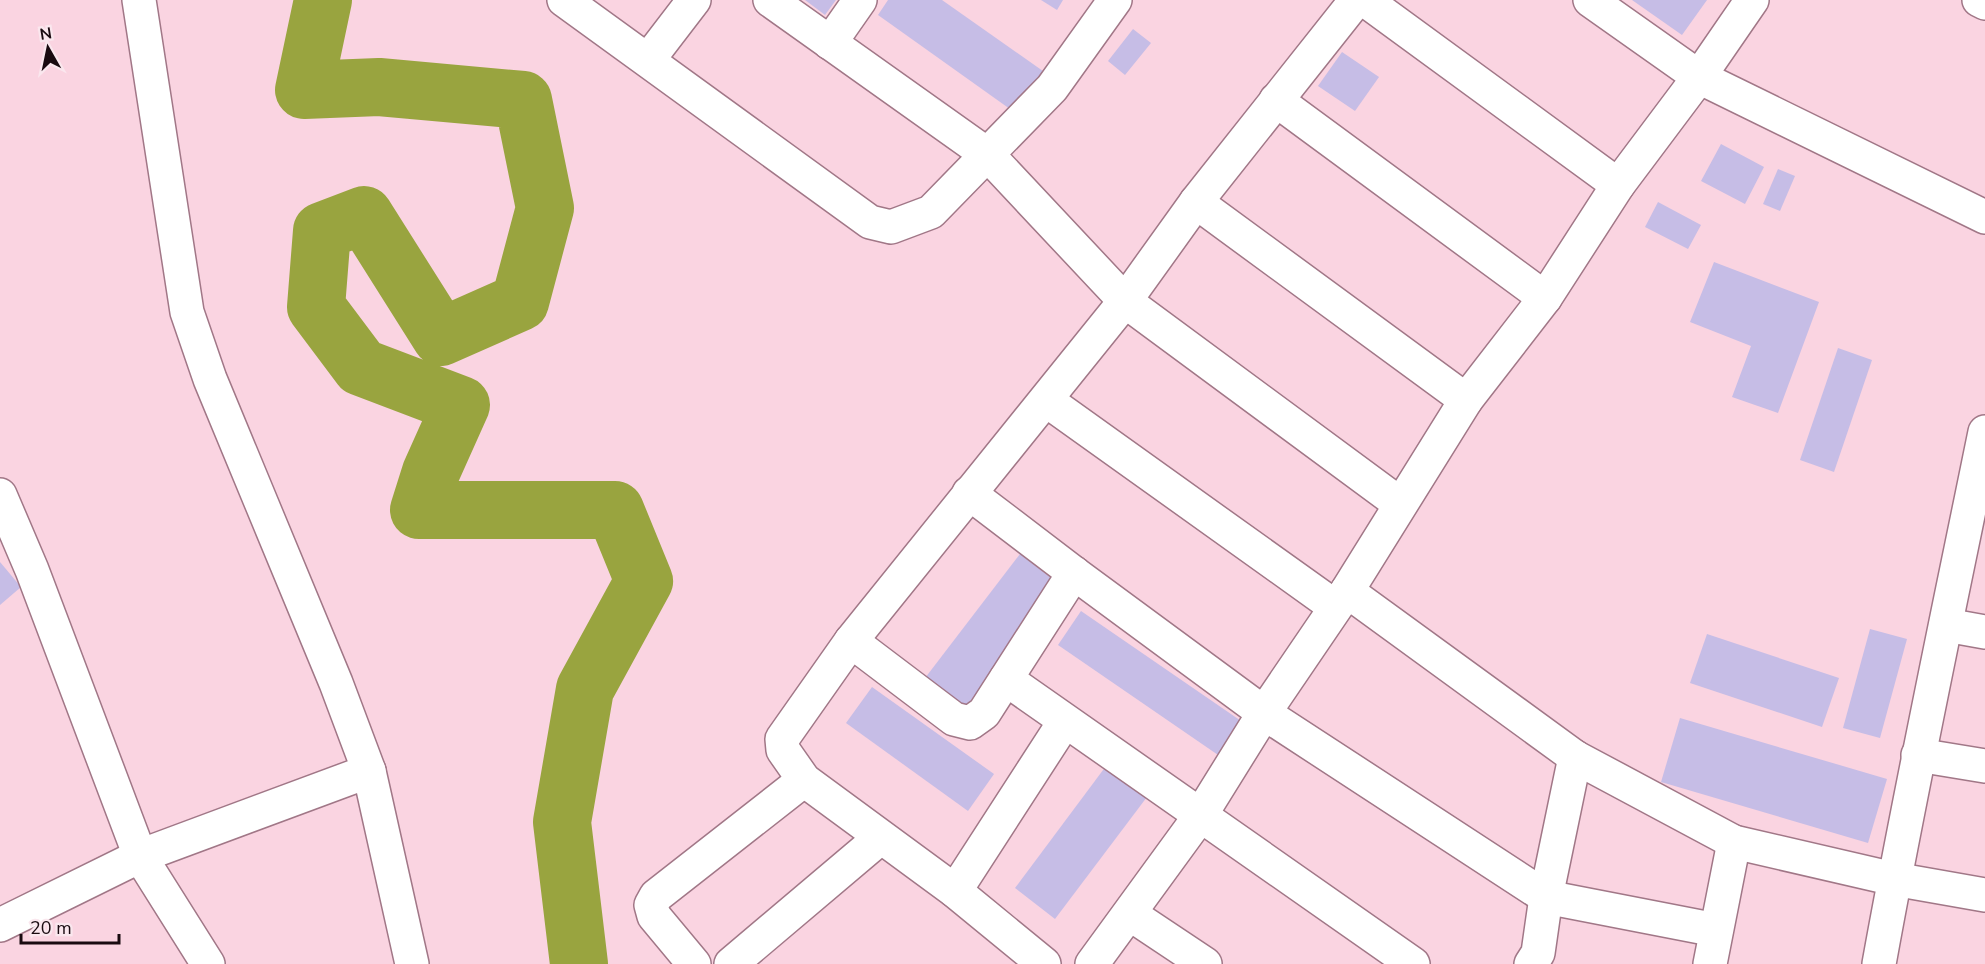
<svg xmlns="http://www.w3.org/2000/svg" width="1985" height="964" font-family="'Nunito Sans',sans-serif">
	<rect width="100%" height="100%" fill="#fad4e1"/>
	<g fill="none" stroke-linecap="round" stroke-linejoin="round">
		<polyline stroke="#99a43f" stroke-width="58" points="323,0 304,90 379,87 523,100 545,208 520,302 441,337 364,215 322,231 316,307 361,367 461,405 431,472 419,510 615,510 644,581 585,689 562,822 579,964"/>
	</g>
	<g fill="#c6bde6">
		<polygon points="805,0 836,0 825,15"/>
		<polygon points="888,0 942,0 1050,76 1021,117 878,15"/>
		<polygon points="1041,0 1063,0 1057,10"/>
		<polygon points="1632,0 1707,0 1682,35"/>
		<polygon points="1133,29 1151,43 1125,75 1108,61"/>
		<polygon points="1342,52 1379,77 1355,111 1318,86"/>
		<polygon points="1721,144 1764,167 1745,204 1701,181"/>
		<polygon points="1778,169 1795,176 1780,211 1763,204"/>
		<polygon points="1658,202 1701,225 1688,249 1645,227"/>
		<polygon points="1714,262 1819,302 1778,413 1732,397 1751,346 1690,322"/>
		<polygon points="1838,348 1872,360 1834,472 1800,460"/>
		<polygon points="1020,554 1059,584 962,712 922,682"/>
		<polygon points="0,562 21,587 0,605"/>
		<polygon points="1081,611 1244,723 1221,757 1058,645"/>
		<polygon points="1870,629 1907,639 1880,738 1843,728"/>
		<polygon points="1707,634 1839,678 1822,727 1690,683"/>
		<polygon points="872,687 994,774 968,811 846,723"/>
		<polygon points="1680,718 1887,779 1868,843 1661,782"/>
		<polygon points="1112,758 1153,789 1055,919 1015,888"/>
	</g>
	<g fill="none" stroke-linecap="round" stroke-linejoin="round">
		<g stroke="#a17787" stroke-width="36">
			<g id="minor">
				<polyline points="139,0 187,312 210,379 336,683 369,771 412,964"/>
				<polyline points="564,0 870,222 891,227 931,212 1052,88 1115,0"/>
				<polyline points="770,0 988,155 1125,301 1400,504"/>
				<polyline points="1590,0 1699,77 1985,217"/>
				<polyline points="1979,0 1985,3"/>
				<polyline points="830,43 860,0"/>
				<polyline points="648,60 694,0"/>
				<polyline points="1276,100 1545,298"/>
				<polyline points="1196,202 1466,400"/>
				<polyline points="1046,400 1334,606"/>
				<polyline points="969,493 1074,573 1264,713 1546,897 1716,930"/>
				<polyline points="0,495 32,570 140,856 208,964"/>
				<polyline points="1347,591 1575,757 1734,842 1894,879 1985,895"/>
				<polyline points="1946,625 1985,632"/>
				<polyline points="851,641 954,719 970,723 984,713 1074,573"/>
				<polyline points="1006,679 1413,964"/>
				<polyline points="1918,755 1985,766"/>
				<polyline points="955,891 1065,721"/>
				<polyline points="1130,914 1205,964"/>
				<polyline points="0,925 140,856 369,771"/>
				<polyline points="694,964 654,916 651,905 656,896 804,780"/>
				<polyline points="731,964 880,838"/>
				<polyline points="1044,964 955,891 804,780 783,750 782,739 851,641 1125,301 1196,202 1353,4 1360,1 1369,3 1618,185"/>
				<polyline points="1531,964 1538,953 1546,897 1575,757"/>
				<polyline points="1710,964 1734,842"/>
				<path d="M1879,964C1911,786 1949,609 1985,432"/>
			</g>
		</g>
		<g stroke="#a17787" stroke-width="36">
			<polyline id="major" points="1092,964 1200,816 1264,713 1347,591 1466,400 1545,298 1618,185 1699,77 1752,0"/>
		</g>
		<use href="#minor" stroke="#fff" stroke-width="33"/>
		<use href="#major" stroke="#fff" stroke-width="33"/>
	</g>
	<g transform="translate(48 48) rotate(351)" stroke="#fae7ee" stroke-width="4.5" paint-order="stroke">
	<path d="M0-4.5L10 22L0 15L-10 22Z" fill="#190a10"/>
	<text y="-9" font-size="16" font-weight="bold" text-anchor="middle" fill="#190a10">N</text>
	</g>
	<path d="M21 934v9h98v-9" fill="none" stroke="#190a10" stroke-width="3"/>
	<text x="30" y="934" font-size="18" fill="#190a10" stroke="#fae7ee" stroke-width="4.5" paint-order="stroke">20 m</text>
</svg>
